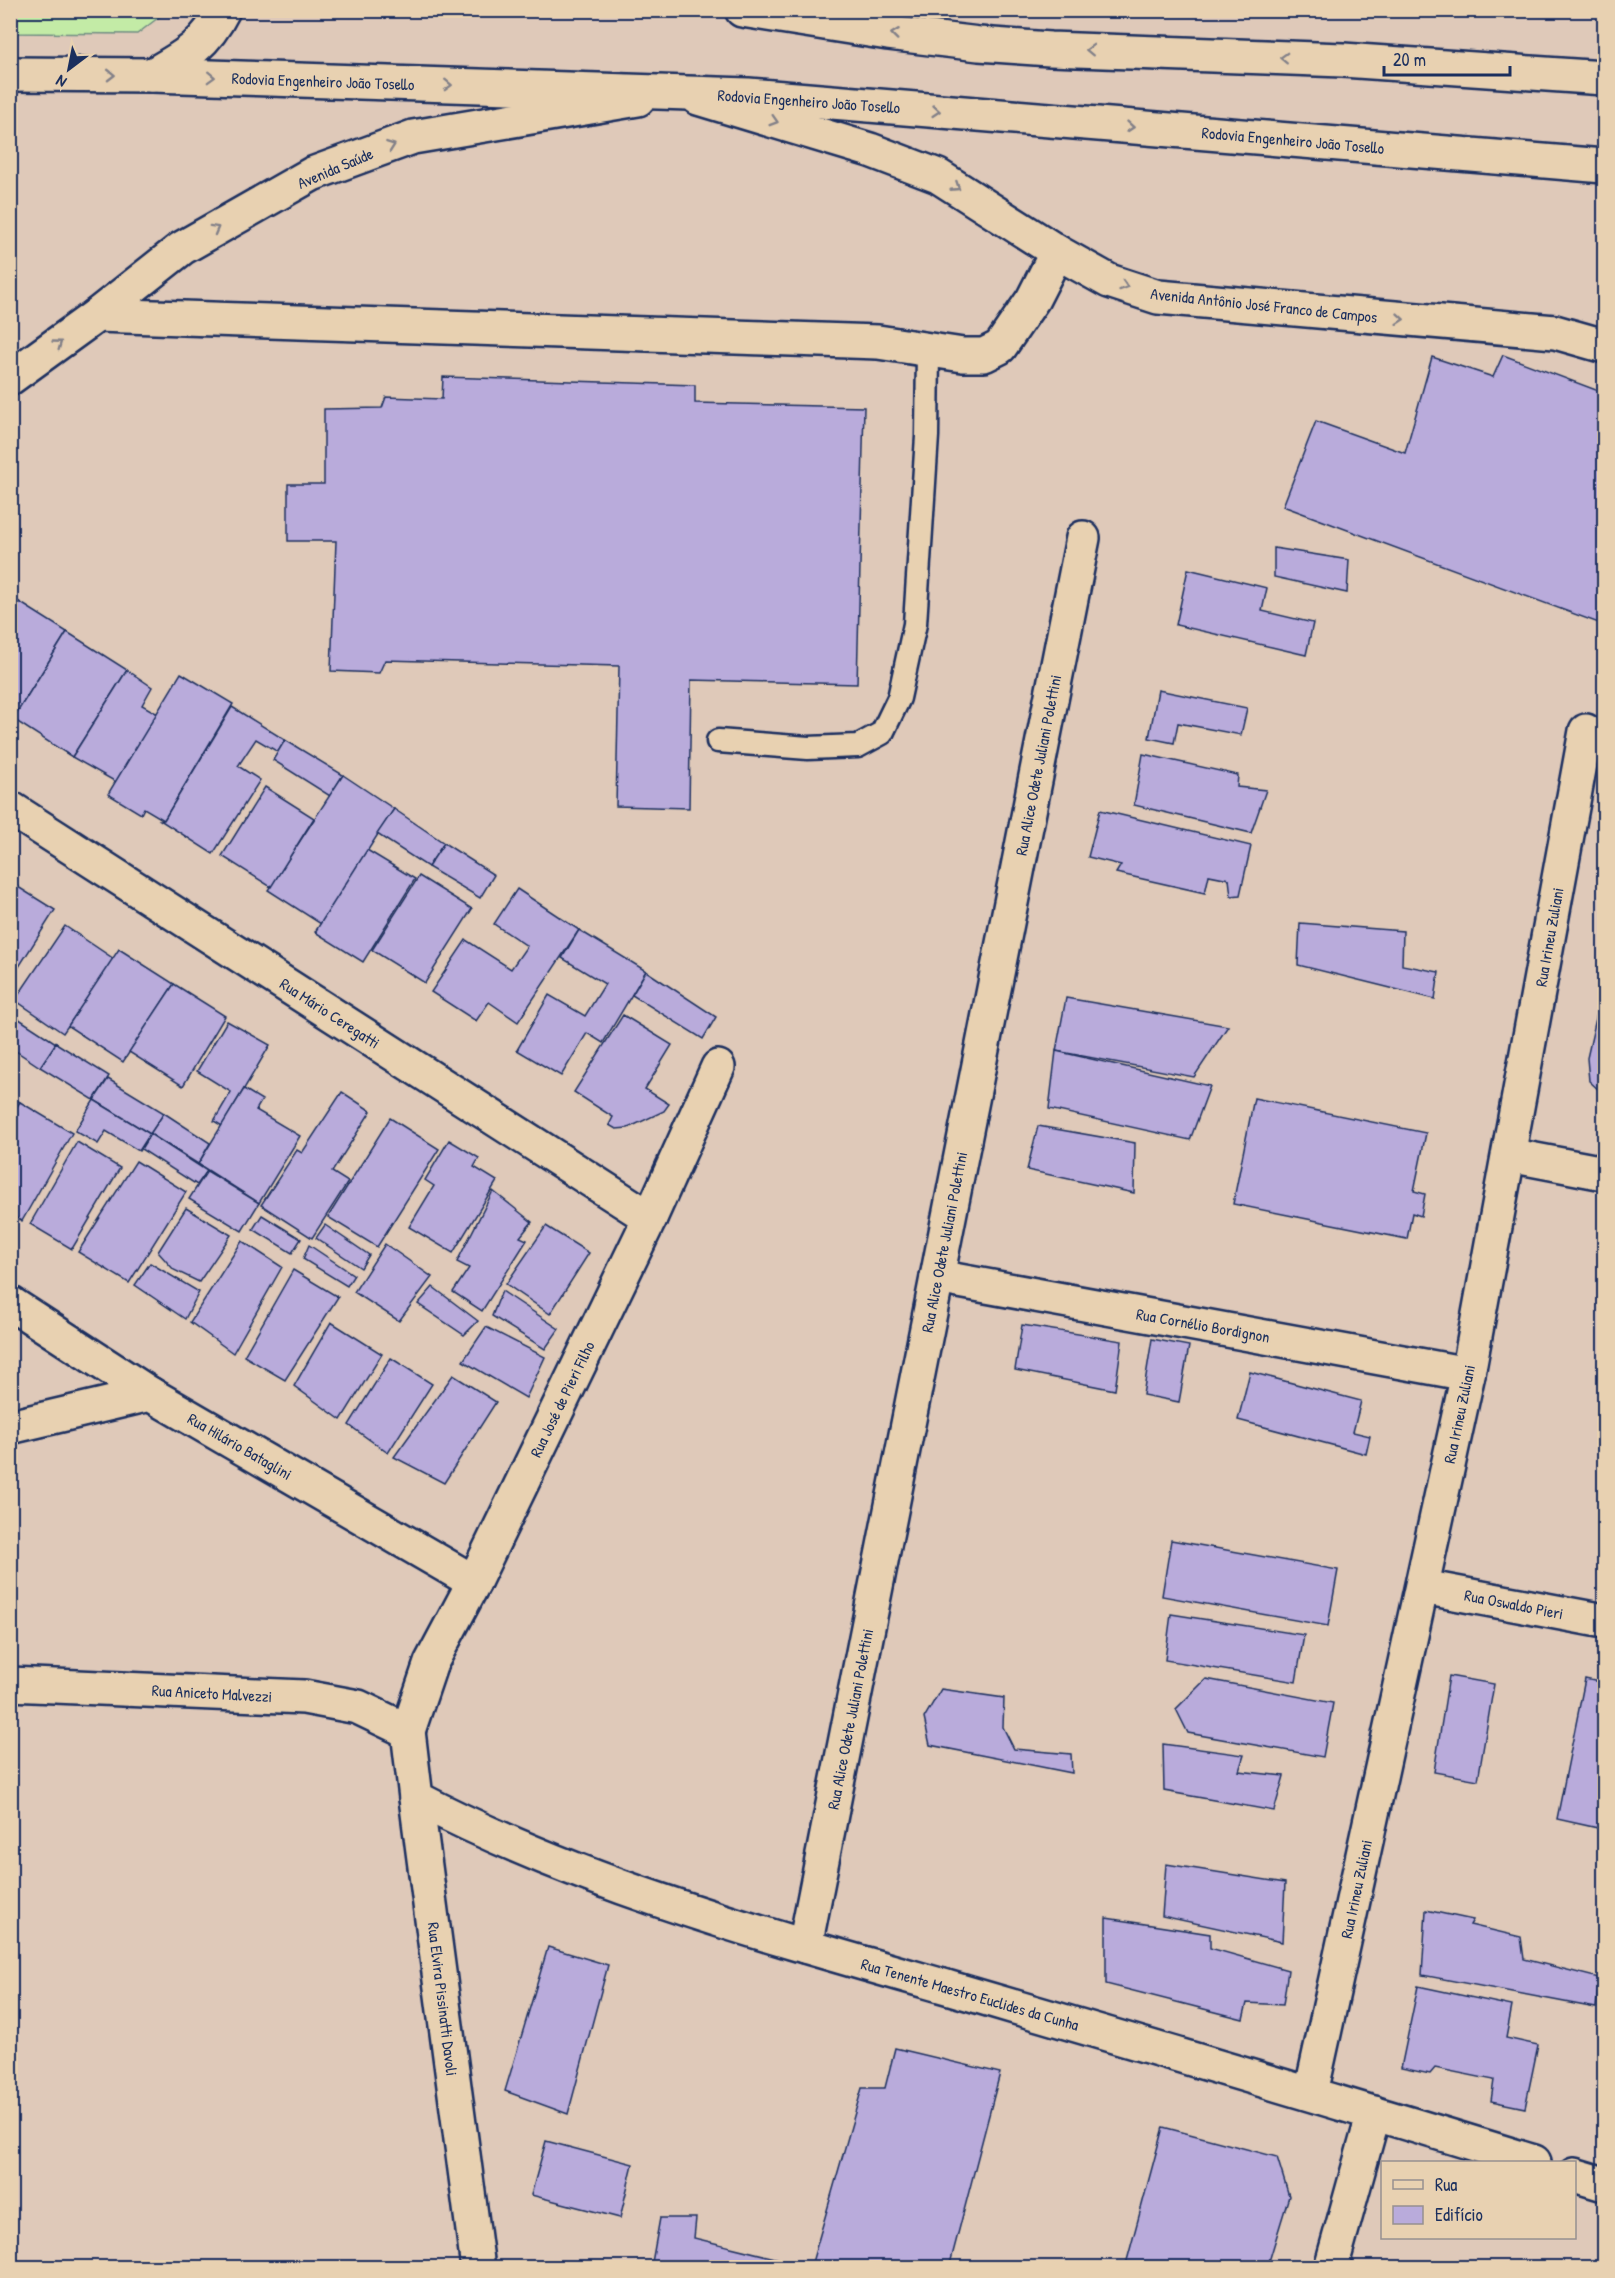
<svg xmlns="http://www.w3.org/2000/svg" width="1615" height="2278" font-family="'Patrick Hand',sans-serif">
	<rect width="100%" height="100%" fill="#dfc9b9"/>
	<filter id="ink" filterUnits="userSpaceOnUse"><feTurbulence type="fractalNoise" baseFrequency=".0167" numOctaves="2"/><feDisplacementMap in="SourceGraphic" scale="12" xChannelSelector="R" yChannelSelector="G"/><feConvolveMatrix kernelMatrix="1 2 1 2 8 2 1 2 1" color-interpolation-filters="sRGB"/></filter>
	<g filter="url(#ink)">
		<polygon fill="#c3eba6" stroke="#6f8d82" stroke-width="1.5" points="11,10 167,10 167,11 137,34 11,33"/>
		<g fill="#b9abdb" stroke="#1b2f5e" stroke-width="1.5">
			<polygon points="1503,355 1604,393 1604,625 1283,506 1316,421 1405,453 1432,357 1493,377"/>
			<polygon points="443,377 695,385 695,403 864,407 857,684 691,680 689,808 616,806 619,666 385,660 379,673 331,671 336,541 288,541 288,484 324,484 324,409 382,408 386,397 442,399"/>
			<polygon points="1274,548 1349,560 1347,593 1274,577"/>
			<polygon points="1188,569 1267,588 1262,611 1313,623 1306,655 1176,625"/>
			<polygon points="13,598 67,632 13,719 10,717 10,601"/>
			<polygon points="67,632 127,670 72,757 13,719"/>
			<polygon points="127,670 152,687 142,705 158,714 116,782 72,757"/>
			<polygon points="181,673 233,704 164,820 144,808 141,814 108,794"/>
			<polygon points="1158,690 1247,708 1241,735 1178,723 1174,743 1149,738"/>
			<polygon points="232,707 285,740 278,752 256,739 238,766 260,780 213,854 160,820 164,820"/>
			<polygon points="285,740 343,775 330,796 273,760"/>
			<polygon points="1143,754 1238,775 1237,787 1266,790 1251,833 1134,805"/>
			<polygon points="343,775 394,809 321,924 268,890"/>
			<polygon points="265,787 314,818 271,887 222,856"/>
			<polygon points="394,809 444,843 428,867 377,834"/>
			<polygon points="1100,810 1251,846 1240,895 1231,896 1229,879 1209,875 1205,893 1116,873 1121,865 1088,857"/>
			<polygon points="444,843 494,875 480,898 428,867"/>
			<polygon points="367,850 415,879 363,962 315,932"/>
			<polygon points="419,876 472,909 425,983 372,950"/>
			<polygon points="10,882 55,910 10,981"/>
			<polygon points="517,889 579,930 518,1022 489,1002 476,1021 431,992 466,940 511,969 527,946 494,924"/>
			<polygon points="1300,923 1403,931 1402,965 1439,972 1435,999 1298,965"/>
			<polygon points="65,926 114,959 63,1033 15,1000"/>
			<polygon points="579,930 646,971 603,1043 587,1033 561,1076 517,1050 549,995 585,1016 605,984 562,958"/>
			<polygon points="119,949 174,984 123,1062 68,1026"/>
			<polygon points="646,971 716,1017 703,1039 632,995"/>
			<polygon points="1604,983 1604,1091 1599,1090 1589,1081 1587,1058"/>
			<polygon points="174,984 225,1016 183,1086 129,1052"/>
			<polygon points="1066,998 1228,1026 1194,1077 1056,1051"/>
			<polygon points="10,1013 56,1043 40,1067 10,1047"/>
			<polygon points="623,1015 672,1045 645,1089 669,1104 664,1111 628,1128 616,1129 609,1125 613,1117 574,1092"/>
			<polygon points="227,1021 270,1045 222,1126 214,1121 231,1092 197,1071"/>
			<polygon points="56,1043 109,1076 94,1100 40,1067"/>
			<polygon points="1056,1051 1210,1086 1190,1140 1049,1109"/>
			<polygon points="108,1079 164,1113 150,1134 94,1100"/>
			<polygon points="244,1089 262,1100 256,1110 300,1136 259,1203 198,1164"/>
			<polygon points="342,1092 371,1111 332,1172 348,1182 312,1238 261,1205 297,1150 302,1153"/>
			<polygon points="10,1096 20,1102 10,1117"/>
			<polygon points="1254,1098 1426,1133 1414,1191 1425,1194 1421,1216 1412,1213 1407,1239 1233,1204"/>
			<polygon points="94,1100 150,1134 139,1151 106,1131 98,1144 75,1131"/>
			<polygon points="20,1102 72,1133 22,1221 10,1214 10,1117"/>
			<polygon points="164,1113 210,1143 198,1164 150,1134"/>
			<polygon points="390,1118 439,1149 377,1247 328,1217"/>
			<polygon points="1038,1126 1135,1143 1134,1193 1027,1170"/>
			<polygon points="150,1134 207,1171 197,1185 141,1149"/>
			<polygon points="449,1140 479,1158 474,1167 497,1181 453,1253 409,1227 434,1186 425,1180"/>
			<polygon points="77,1142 120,1168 72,1249 30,1224"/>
			<polygon points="136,1161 186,1192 129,1283 78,1252"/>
			<polygon points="207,1171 259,1203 242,1231 189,1199"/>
			<polygon points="493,1191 532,1222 520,1237 527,1240 482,1311 453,1292 469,1268 457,1262"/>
			<polygon points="186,1208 231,1235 199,1282 174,1270 158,1252"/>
			<polygon points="262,1215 301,1239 292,1253 253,1229"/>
			<polygon points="325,1225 369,1255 361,1268 316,1238"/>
			<polygon points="546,1226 589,1253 550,1314 506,1284"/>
			<polygon points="242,1241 282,1267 233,1353 190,1322"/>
			<polygon points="385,1244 432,1277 399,1321 354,1292"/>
			<polygon points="309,1245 354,1275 347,1286 303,1259"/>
			<polygon points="150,1263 199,1292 185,1319 135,1285"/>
			<polygon points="293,1270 338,1297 285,1380 244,1356"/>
			<polygon points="433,1287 478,1321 464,1335 418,1304"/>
			<polygon points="502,1291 559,1329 545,1349 492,1316"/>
			<polygon points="331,1322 382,1354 341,1420 294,1386"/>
			<polygon points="1022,1325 1122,1341 1115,1390 1015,1370"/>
			<polygon points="486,1327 545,1357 526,1398 463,1361"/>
			<polygon points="1152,1339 1189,1346 1179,1402 1143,1395"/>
			<polygon points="391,1358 432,1384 388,1453 349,1425"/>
			<polygon points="1250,1372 1361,1401 1353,1432 1370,1436 1366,1454 1238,1420"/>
			<polygon points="453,1375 496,1402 444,1483 394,1457"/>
			<polygon points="1171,1540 1338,1570 1328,1626 1162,1596"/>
			<polygon points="1171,1614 1304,1635 1296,1682 1165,1660"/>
			<polygon points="1449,1676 1494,1684 1478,1780 1434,1772"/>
			<polygon points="1206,1679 1333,1703 1323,1757 1188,1733 1176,1709"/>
			<polygon points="1585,1679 1604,1683 1604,1816 1602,1816 1598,1828 1557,1819"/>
			<polygon points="941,1689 1004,1698 1003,1727 1014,1749 1071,1754 1072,1773 930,1745 924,1718"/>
			<polygon points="1163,1744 1244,1755 1239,1771 1284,1776 1274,1811 1164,1791"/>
			<polygon points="1166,1864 1285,1883 1282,1942 1162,1916"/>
			<polygon points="1426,1910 1473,1920 1470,1925 1521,1937 1524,1959 1599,1978 1596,2008 1422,1975"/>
			<polygon points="1106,1918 1210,1934 1210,1948 1288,1970 1283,2005 1247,2003 1243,2019 1106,1984"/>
			<polygon points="548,1947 608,1965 568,2114 505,2091"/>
			<polygon points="1418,1986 1512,2006 1506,2038 1538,2045 1525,2108 1491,2101 1494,2080 1435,2068 1430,2074 1401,2068"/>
			<polygon points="895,2048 1000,2073 949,2268 811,2266 862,2088 885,2088"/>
			<polygon points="1163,2127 1277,2157 1289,2196 1267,2268 1125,2268"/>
			<polygon points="546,2141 633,2164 620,2218 531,2195"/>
			<polygon points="660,2218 696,2218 694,2238 796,2263 797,2268 651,2268"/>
		</g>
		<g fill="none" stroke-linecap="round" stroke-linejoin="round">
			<g stroke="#1b2f5e" stroke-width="27">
				<polyline id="lane" points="718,741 808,748 858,746 882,733 899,698 915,624 927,436 928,350"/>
			</g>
			<g stroke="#1b2f5e" stroke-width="38">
				<g id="street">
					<polyline points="698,98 870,150 938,176 1057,252 1109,281 1158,297 1555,332 1604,346"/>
					<polyline points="97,315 878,342 963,355 984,355 1000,347 1033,299 1057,252"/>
					<polyline points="10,378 97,315 182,248 312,174 413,137 638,99"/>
					<polyline points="10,808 650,1218"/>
					<polyline points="1509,1155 1604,1173"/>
					<polyline points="937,1277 1468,1374"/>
					<polyline points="10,1303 150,1394 474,1582"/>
					<polyline points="10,1427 150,1394"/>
					<polyline points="1423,1587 1604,1621"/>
					<polyline points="408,1731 431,1663 474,1582 650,1218 718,1067"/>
					<polyline points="416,1798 478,2268"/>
					<polyline points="805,1946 1083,538"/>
					<polyline points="1311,2093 1468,1374 1586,731"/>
					<polyline points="1331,2268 1374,2113"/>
				</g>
			</g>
			<g stroke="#1b2f5e" stroke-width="38">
				<g id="secondary">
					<polyline points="742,10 888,33 979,44 1050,49 1343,60 1604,78"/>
					<polyline points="10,74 152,75 748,95 1604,166"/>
					<path d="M152,75C185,56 205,46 223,10"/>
					<path d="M10,1684L304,1697L358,1707L408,1731L416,1798C585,1886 768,1936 950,1988C1145,2045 1340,2102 1534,2162"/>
					<polyline points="1574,2175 1604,2184"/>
				</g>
			</g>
			<use href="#lane" stroke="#e8d1b1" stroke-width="22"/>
			<use href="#street" stroke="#e8d1b1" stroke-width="33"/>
			<use href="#secondary" stroke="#e8d1b1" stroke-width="33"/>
		</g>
		<defs><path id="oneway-chevron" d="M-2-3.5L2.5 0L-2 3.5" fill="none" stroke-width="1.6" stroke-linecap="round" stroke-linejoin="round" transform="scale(1.5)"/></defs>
		<g stroke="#828088">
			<use href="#oneway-chevron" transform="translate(895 34) rotate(-173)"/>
			<use href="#oneway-chevron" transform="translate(1090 50) rotate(-178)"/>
			<use href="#oneway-chevron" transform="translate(1284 58) rotate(-178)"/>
			<use href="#oneway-chevron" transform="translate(111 75) rotate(1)"/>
			<use href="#oneway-chevron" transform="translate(211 77) rotate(2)"/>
			<use href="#oneway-chevron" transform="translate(448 85) rotate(2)"/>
			<use href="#oneway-chevron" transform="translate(936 111) rotate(5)"/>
			<use href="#oneway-chevron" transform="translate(774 121) rotate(17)"/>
			<use href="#oneway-chevron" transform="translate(1130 127) rotate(5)"/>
			<use href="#oneway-chevron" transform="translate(391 146) rotate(-20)"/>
			<use href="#oneway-chevron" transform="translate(956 187) rotate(33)"/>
			<use href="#oneway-chevron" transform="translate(215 229) rotate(-29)"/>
			<use href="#oneway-chevron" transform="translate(1124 286) rotate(18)"/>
			<use href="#oneway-chevron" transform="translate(1400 319) rotate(5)"/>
			<use href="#oneway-chevron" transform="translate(58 344) rotate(-36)"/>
		</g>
	</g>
	<g text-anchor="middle" stroke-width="4.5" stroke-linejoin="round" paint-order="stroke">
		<g font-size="16" fill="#1b2f5e" stroke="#e8d1b1">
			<text transform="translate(323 81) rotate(2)" y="6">Rodovia Engenheiro João Tosello</text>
			<text transform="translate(809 101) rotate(4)" y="6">Rodovia Engenheiro João Tosello</text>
			<text transform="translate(1293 140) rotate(5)" y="6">Rodovia Engenheiro João Tosello</text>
			<text transform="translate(335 168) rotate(-23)" y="6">Avenida Saúde</text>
			<text transform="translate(1264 305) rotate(6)" y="6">Avenida Antônio José Franco de Campos</text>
			<text transform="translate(1038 765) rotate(-79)" y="6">Rua Alice Odete Juliani Polettini</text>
			<text transform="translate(1549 937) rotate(-80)" y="6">Rua Irineu Zuliani</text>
			<text transform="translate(330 1013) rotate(33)" y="6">Rua Mário Ceregatti</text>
			<text transform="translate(944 1242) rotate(-79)" y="6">Rua Alice Odete Juliani Polettini</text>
			<text transform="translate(1203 1325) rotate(10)" y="6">Rua Cornélio Bordignon</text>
			<text transform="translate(562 1399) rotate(-64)" y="6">Rua José de Pieri Filho</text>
			<text transform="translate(1459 1414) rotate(-78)" y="6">Rua Irineu Zuliani</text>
			<text transform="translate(240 1446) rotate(30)" y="6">Rua Hilário Bataglini</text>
			<text transform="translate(1514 1604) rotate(11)" y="6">Rua Oswaldo Pieri</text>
			<text transform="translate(212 1693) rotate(3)" y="6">Rua Aniceto Malvezzi</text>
			<text transform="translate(850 1719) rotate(-79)" y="6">Rua Alice Odete Juliani Polettini</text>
			<text transform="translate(1356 1889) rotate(-78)" y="6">Rua Irineu Zuliani</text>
			<text transform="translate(970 1994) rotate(16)" y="6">Rua Tenente Maestro Euclides da Cunha</text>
			<text transform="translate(443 1999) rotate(83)" y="6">Rua Elvira Pissinatti Davoli</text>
		</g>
	</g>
	<rect width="1615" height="2278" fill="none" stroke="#e8d1b1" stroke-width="36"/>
	<rect x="18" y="18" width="1579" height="2242" fill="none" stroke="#1b2f5e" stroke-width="2" filter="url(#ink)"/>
	<rect x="1381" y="2161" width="195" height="78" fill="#e8d1b1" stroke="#969090" stroke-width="1.5"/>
	<rect x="1393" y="2180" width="30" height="9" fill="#e8d1b1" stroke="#969090" stroke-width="1.5"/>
	<text x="1435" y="2191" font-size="18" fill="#1b2f5e">Rua</text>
	<rect x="1393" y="2206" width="30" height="18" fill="#b9abdb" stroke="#969090" stroke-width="1.5"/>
	<text x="1435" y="2221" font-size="18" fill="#1b2f5e">Edifício</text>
	<g transform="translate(69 69) rotate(212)" stroke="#e8d1b1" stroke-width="4.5" paint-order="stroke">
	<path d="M0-4.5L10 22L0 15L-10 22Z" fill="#1b2f5e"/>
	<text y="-9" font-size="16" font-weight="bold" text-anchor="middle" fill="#1b2f5e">N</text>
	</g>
	<path d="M1384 66v9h126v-9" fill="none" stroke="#1b2f5e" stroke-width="3"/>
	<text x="1393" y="66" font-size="18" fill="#1b2f5e" stroke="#e8d1b1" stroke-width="4.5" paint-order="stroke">20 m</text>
</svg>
